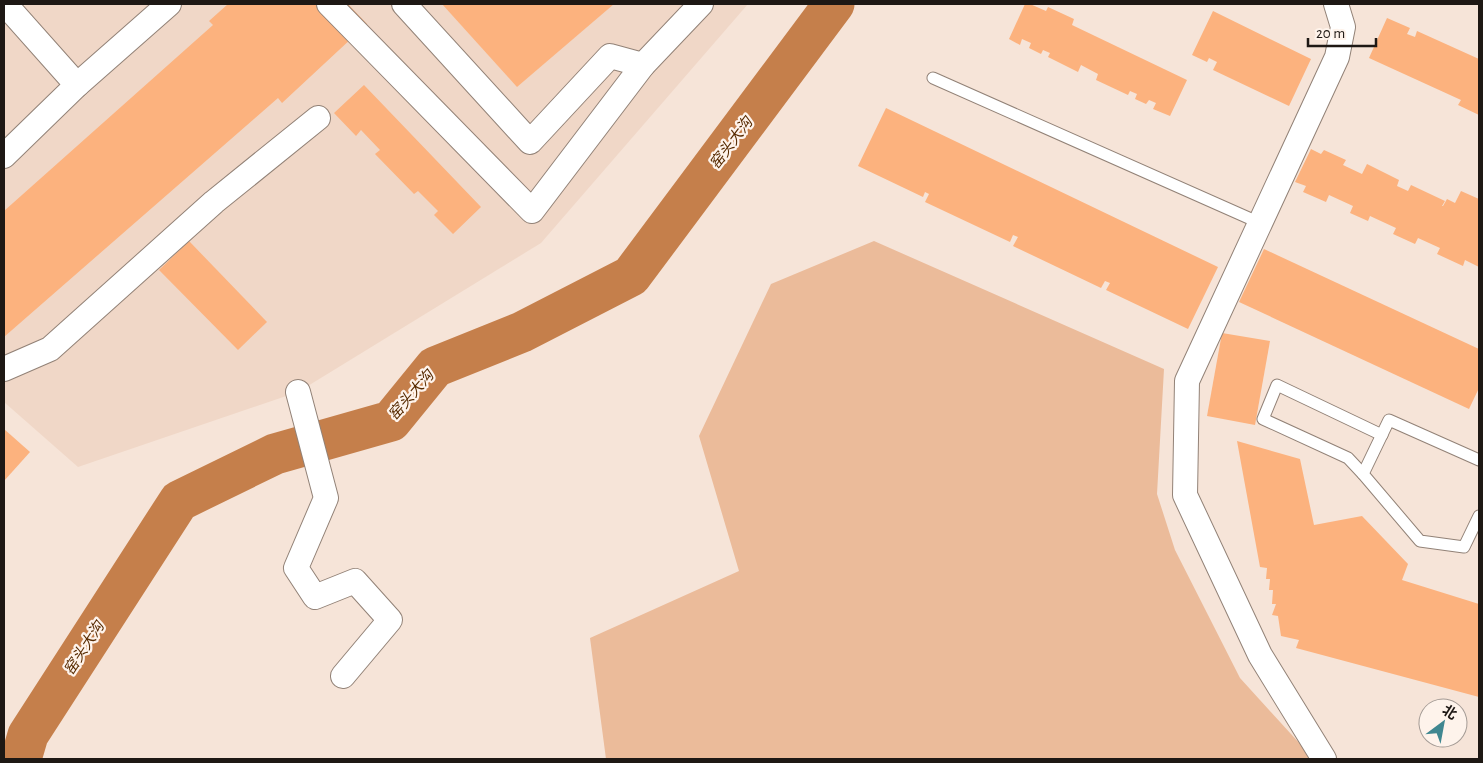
<svg xmlns="http://www.w3.org/2000/svg" width="1483" height="763" font-family="'Alegreya Sans','Noto Sans SC',sans-serif">
	<rect width="100%" height="100%" fill="#f6e4d8"/>
	<polygon fill="#f0d7c7" points="27,4 748,4 541,243 298,392 78,467 4,402 4,25"/>
	<polygon fill="#ebbb9a" points="874,241 1164,369 1157,494 1175,550 1240,678 1301,745 1309,759 606,759 590,638 739,571 699,436 771,284"/>
	<g fill="none" stroke-linecap="round" stroke-linejoin="round">
		<polyline stroke="#c57f4b" stroke-width="41" points="21,759 28,735 179,501 275,454 391,421 435,367 522,332 631,276 834,4"/>
	</g>
	<g fill="#fcb27e">
		<polygon points="228,4 348,4 367,24 282,103 278,98 4,337 4,211 213,25 209,21"/>
		<polygon points="442,4 614,4 517,87"/>
		<polygon points="1025,4 1030,4 1046,11 1048,7 1074,19 1072,25 1187,80 1170,116 1153,109 1156,103 1149,100 1146,104 1135,99 1137,94 1130,91 1128,95 1096,80 1098,74 1081,65 1078,72 1048,57 1050,53 1043,50 1041,54 1029,48 1031,43 1022,39 1020,45 1009,39"/>
		<polygon points="1213,11 1311,59 1289,106 1213,70 1217,62 1209,58 1207,62 1192,55"/>
		<polygon points="1387,18 1410,28 1407,34 1415,37 1417,31 1479,59 1479,115 1458,105 1461,100 1369,58"/>
		<polygon points="364,85 481,207 453,234 434,215 438,211 418,191 414,194 375,154 380,150 361,130 356,136 334,113"/>
		<polygon points="886,108 1218,267 1188,329 1106,290 1110,283 1105,281 1101,288 1013,246 1018,237 1013,235 1010,242 925,202 929,194 925,192 923,197 858,166"/>
		<polygon points="1311,149 1321,154 1324,150 1346,160 1343,165 1362,174 1367,164 1399,180 1397,186 1408,191 1411,185 1445,201 1442,206 1443,206 1447,199 1455,203 1461,191 1479,199 1479,267 1465,260 1463,266 1437,254 1440,248 1418,238 1415,244 1393,234 1396,228 1370,216 1368,221 1350,213 1353,206 1329,195 1326,202 1303,192 1306,186 1295,182"/>
		<polygon points="189,241 267,322 238,350 159,270"/>
		<polygon points="1264,249 1479,349 1479,388 1469,409 1239,302"/>
		<polygon points="1222,333 1270,341 1255,425 1207,416"/>
		<polygon points="4,429 30,452 4,481"/>
		<polygon points="1237,441 1300,459 1314,525 1362,516 1408,564 1402,580 1479,604 1479,697 1296,648 1299,640 1281,636 1278,616 1272,615 1276,604 1272,604 1273,590 1269,590 1270,579 1266,579 1267,568 1260,567"/>
	</g>
	<g fill="none" stroke-linecap="round" stroke-linejoin="round">
		<g stroke="#928277" stroke-width="13">
			<g id="lane">
				<polyline points="933,78 1260,223"/>
				<polyline points="1479,460 1389,420 1363,474 1420,541 1464,547 1479,516"/>
				<polyline points="1363,474 1348,458 1263,419 1277,385 1382,435"/>
			</g>
		</g>
		<g stroke="#928277" stroke-width="26">
			<g id="street">
				<polyline points="329,4 532,211 643,65"/>
				<polyline points="404,4 530,142 610,56 643,65 701,4"/>
				<polyline points="77,85 169,4"/>
				<polyline points="4,156 77,85 5,4"/>
				<polyline points="4,369 50,349 214,202 318,118"/>
				<polyline points="298,392 326,498 296,568 315,597 355,581 390,620 343,676"/>
				<polyline points="1324,759 1260,655 1185,495 1187,381 1337,57 1343,27 1336,4"/>
			</g>
		</g>
		<use href="#lane" stroke="#fff" stroke-width="11"/>
		<use href="#street" stroke="#fff" stroke-width="24"/>
	</g>
	<g text-anchor="middle" stroke-width="4.5" stroke-linejoin="round" paint-order="stroke">
		<g font-size="15" font-style="italic" fill="#572a00" stroke="#fef3eb">
			<text transform="translate(731 143) rotate(-53)" y="5">窑头大沟</text>
			<text transform="translate(411 395) rotate(-49)" y="5">窑头大沟</text>
			<text transform="translate(84 648) rotate(-57)" y="5">窑头大沟</text>
		</g>
	</g>
	<rect width="1483" height="763" fill="none" stroke="#1e1814" stroke-width="10"/>
	<g transform="translate(1443 723) rotate(32)"><circle r="24" fill="#fef3eb" stroke="#a49b95"/>
	<path d="M0-4L9 19L0 12L-9 19Z" fill="#408790"/>
	<text y="-8" font-size="14" font-weight="bold" text-anchor="middle" fill="#1e1814">北</text>
	</g>
	<path d="M1308 38v8h68v-8" fill="none" stroke="#1e1814" stroke-width="2.5"/>
	<text x="1316" y="38" font-size="15" fill="#1e1814" stroke="#fef3eb" stroke-width="4" paint-order="stroke">20 m</text>
</svg>
